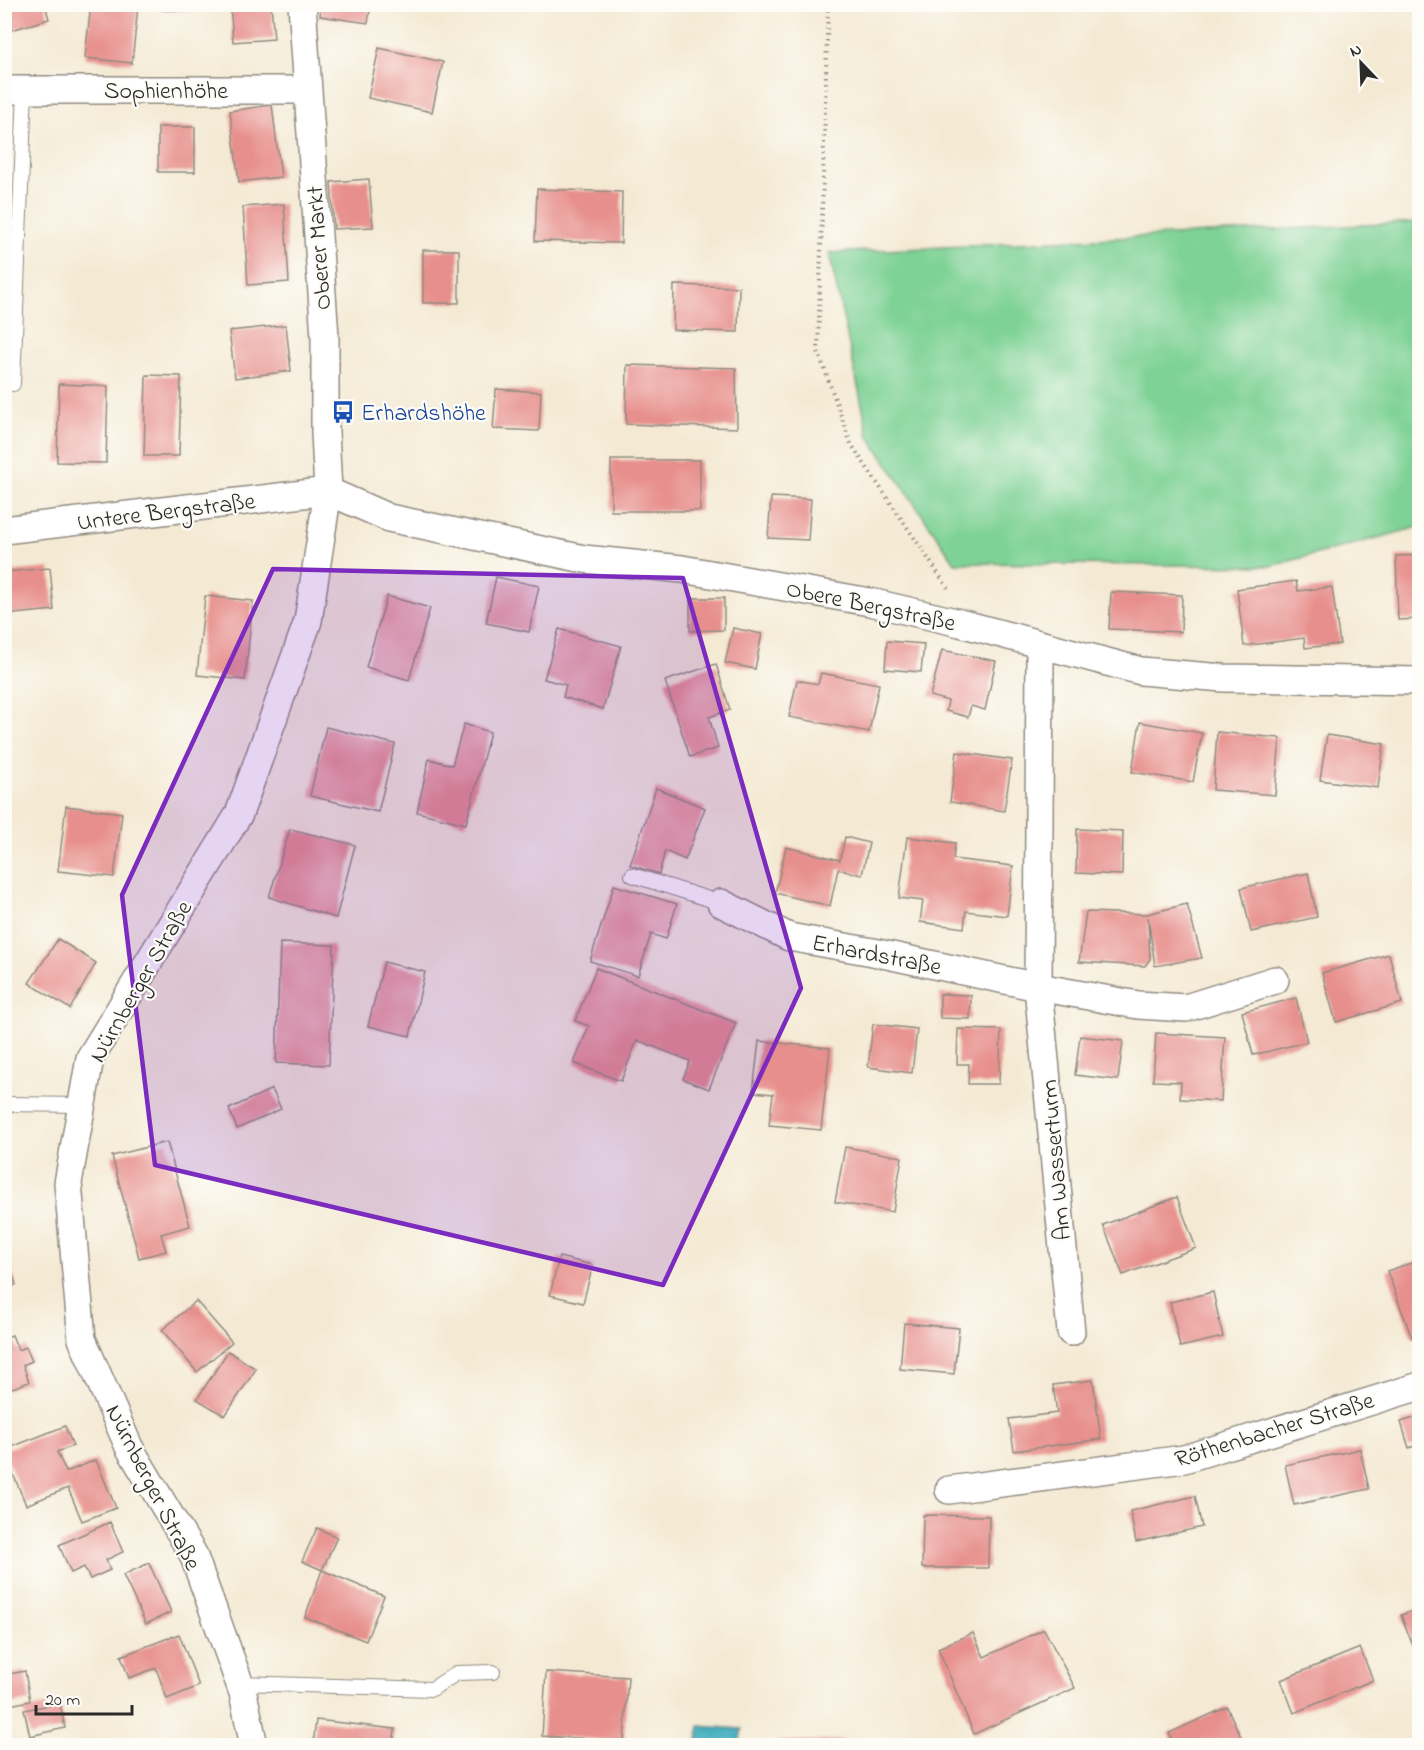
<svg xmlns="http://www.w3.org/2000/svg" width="1424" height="1750" font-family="'Indie Flower',sans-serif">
	<rect width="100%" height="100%" fill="#fdfcf7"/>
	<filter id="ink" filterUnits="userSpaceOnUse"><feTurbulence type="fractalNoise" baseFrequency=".0167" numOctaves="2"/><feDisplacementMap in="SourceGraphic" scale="12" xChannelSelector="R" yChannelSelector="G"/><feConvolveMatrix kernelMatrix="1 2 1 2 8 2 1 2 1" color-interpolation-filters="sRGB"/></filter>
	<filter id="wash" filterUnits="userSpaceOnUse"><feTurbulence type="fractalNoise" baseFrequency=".008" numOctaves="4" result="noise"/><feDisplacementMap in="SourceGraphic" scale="24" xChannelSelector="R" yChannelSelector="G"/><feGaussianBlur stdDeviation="1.35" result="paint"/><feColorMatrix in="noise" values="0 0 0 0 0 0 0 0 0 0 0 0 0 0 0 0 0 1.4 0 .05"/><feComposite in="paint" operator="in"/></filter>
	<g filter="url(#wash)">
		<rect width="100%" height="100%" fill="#f4ead4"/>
		<polygon fill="#7ed295" stroke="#547e60" stroke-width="1.5" points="1419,222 1419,527 1271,566 955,563 869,437 829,253"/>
		<polygon fill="#3dacbb" stroke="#346c73" stroke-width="1.5" points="699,1726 742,1729 739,1745 698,1745"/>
		<g id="blocks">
			<g fill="#e78f8c">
				<polygon points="4,4 45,4 49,19 8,31 4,19"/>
				<polygon points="91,4 138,7 132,63 85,58"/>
				<polygon points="163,4 204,4 204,11 163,10"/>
				<polygon points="230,4 271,4 274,39 233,42"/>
				<polygon points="321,4 371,4 368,23 320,16"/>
				<polygon points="379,48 443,62 432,112 368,98"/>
				<polygon points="272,105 281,177 239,182 230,111"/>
				<rect x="158" y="127" width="37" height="45"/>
				<polygon points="369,179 373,227 334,229 331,182"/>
				<polygon points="537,189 622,192 621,243 535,241"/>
				<polygon points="284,204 289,282 248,285 243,207"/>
				<rect x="423" y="250" width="36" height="53"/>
				<polygon points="674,285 739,287 738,332 673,330"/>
				<polygon points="286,325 291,371 235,378 229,331"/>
				<polygon points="627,365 736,368 737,428 626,424"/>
				<polygon points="146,375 181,376 179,456 144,456"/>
				<polygon points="59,384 108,386 106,463 57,462"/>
				<polygon points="496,389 541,392 539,431 493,429"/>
				<rect x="611" y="460" width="89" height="51"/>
				<polygon points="771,497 811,499 808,540 768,538"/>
				<polygon points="1420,555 1420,619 1398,620 1396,556"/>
				<polygon points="50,568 54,610 4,615 4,572"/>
				<polygon points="496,577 539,586 529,632 486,623"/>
				<polygon points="1296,581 1298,591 1332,587 1340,644 1305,648 1304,638 1244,646 1237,589"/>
				<polygon points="1111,592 1182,595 1181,632 1109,629"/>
				<polygon points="205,596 253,601 245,680 197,675"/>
				<polygon points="387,596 430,608 409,680 366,667"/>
				<polygon points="690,598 724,598 724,630 690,631"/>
				<polygon points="733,628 762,634 755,669 725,663"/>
				<polygon points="559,629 621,646 603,709 563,697 566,685 544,679"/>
				<polygon points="887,641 924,644 921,672 885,669"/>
				<polygon points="942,650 996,661 985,710 971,706 968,717 946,711 948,701 930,696"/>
				<polygon points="716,664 730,710 709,717 718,748 690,757 665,681"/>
				<polygon points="821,673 879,684 869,732 789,717 797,680 818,684"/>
				<polygon points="1140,722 1202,733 1193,782 1132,772"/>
				<polygon points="464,724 490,732 466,824 417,812 429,759 452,765"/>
				<polygon points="326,727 395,744 378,812 310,796"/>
				<polygon points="1217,732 1280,738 1275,795 1213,790"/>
				<polygon points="1327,735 1384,744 1378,788 1320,780"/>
				<polygon points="957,752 1012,760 1004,811 950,802"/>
				<polygon points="656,788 705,808 685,860 665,851 659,874 630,865"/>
				<polygon points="66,806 122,813 114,877 58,871"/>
				<polygon points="290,829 355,845 336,918 269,897"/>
				<polygon points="1077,829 1123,831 1122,875 1076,873"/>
				<polygon points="845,837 869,843 862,875 838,869 830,906 775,893 786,847 840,860"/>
				<polygon points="907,837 955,843 953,859 1013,866 1007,916 966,911 964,928 920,922 923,901 899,898"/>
				<polygon points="1308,873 1317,917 1251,932 1241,888"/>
				<polygon points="614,885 677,904 666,939 651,934 638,976 590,961"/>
				<polygon points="1187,904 1202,958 1155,966 1148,917 1150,959 1145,966 1079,962 1086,912 1147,914"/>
				<polygon points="58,939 96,963 70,1009 29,983"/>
				<polygon points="280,943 334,945 329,1065 276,1063"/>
				<polygon points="1389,954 1402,1003 1336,1022 1322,973"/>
				<polygon points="384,962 425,972 410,1036 368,1026"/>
				<polygon points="596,968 736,1023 709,1089 683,1079 690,1061 637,1040 621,1081 574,1063 589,1026 575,1021"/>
				<polygon points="940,994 971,995 970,1019 940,1018"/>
				<polygon points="1296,998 1307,1042 1253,1055 1242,1012"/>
				<polygon points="873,1024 917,1029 912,1073 868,1067"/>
				<polygon points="958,1029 1001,1030 999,1084 968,1084 969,1064 957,1064"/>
				<polygon points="1156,1033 1225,1037 1221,1101 1180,1099 1181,1082 1153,1081"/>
				<polygon points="1080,1036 1123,1041 1118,1080 1075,1075"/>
				<polygon points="759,1041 830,1048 821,1130 769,1125 773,1094 753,1092"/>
				<polygon points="272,1089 281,1109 237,1129 229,1109"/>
				<polygon points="167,1142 190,1226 161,1234 166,1251 139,1258 112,1156"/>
				<polygon points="845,1147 902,1157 893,1212 835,1202"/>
				<polygon points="1177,1197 1196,1248 1123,1275 1103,1225"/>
				<polygon points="5,1248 16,1285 4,1288 4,1249"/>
				<polygon points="559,1257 593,1265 583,1303 550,1295"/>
				<polygon points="1420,1260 1420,1336 1412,1338 1387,1271"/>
				<polygon points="1213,1292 1223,1337 1180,1347 1170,1302"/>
				<polygon points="196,1301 232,1342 197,1372 162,1330"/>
				<polygon points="904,1323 959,1328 954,1374 900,1369"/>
				<polygon points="12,1335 18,1350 26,1347 32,1361 23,1365 29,1382 4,1391 4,1338"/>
				<polygon points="228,1351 256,1369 225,1416 197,1399"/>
				<polygon points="1093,1380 1101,1439 1014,1451 1009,1419 1057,1413 1053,1385"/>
				<polygon points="1420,1416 1420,1444 1409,1448 1401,1422"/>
				<polygon points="65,1426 73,1446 57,1452 66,1472 96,1460 116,1508 82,1521 68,1488 26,1505 4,1452 4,1450"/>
				<polygon points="1360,1449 1369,1489 1294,1505 1285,1465"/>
				<polygon points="1195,1496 1202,1527 1136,1542 1130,1511"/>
				<polygon points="923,1515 989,1516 988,1568 922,1568"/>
				<polygon points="110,1522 123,1552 106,1560 110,1570 90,1579 84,1567 71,1573 59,1545"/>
				<polygon points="317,1528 337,1537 322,1570 384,1596 366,1641 305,1617 322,1570 302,1561"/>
				<polygon points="149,1563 171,1612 146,1624 123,1575"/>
				<polygon points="1420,1608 1420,1649 1415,1651 1401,1615"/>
				<polygon points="1044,1629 1075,1688 974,1734 938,1648 973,1633 984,1657"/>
				<polygon points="179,1634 199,1686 167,1699 156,1668 129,1678 121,1656"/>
				<polygon points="1360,1648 1373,1680 1294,1713 1281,1680"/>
				<polygon points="25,1671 30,1701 4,1706 4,1675"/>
				<polygon points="546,1672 628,1677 624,1741 542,1736"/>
				<polygon points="60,1703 65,1728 30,1736 24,1710"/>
				<polygon points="1227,1707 1245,1746 1175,1746 1169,1733"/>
				<polygon points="316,1720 395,1729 393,1746 313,1746"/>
				<polygon points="843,1740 843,1746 777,1746 777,1741"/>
			</g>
		</g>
	</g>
	<g filter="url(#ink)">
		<use href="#blocks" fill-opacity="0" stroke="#908a80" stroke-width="1.5"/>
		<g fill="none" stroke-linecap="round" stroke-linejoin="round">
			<g stroke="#908a80" stroke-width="16">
				<g id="service">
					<polyline points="13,384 25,90"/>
					<polyline points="632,875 721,903"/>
					<polyline points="4,1104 82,1105"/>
					<polyline points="240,1683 432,1689 457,1673 493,1672"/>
				</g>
			</g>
			<g stroke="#908a80" stroke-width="30">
				<g id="minor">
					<polyline points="4,90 307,90"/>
					<polyline points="4,530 328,491 389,518 584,559 682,569 870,602 960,623 1141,671 1223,678 1420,681"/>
					<polyline points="1042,646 1040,655 1038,987 1071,1332"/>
					<polyline points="721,903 789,937 873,952 1038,987 1138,1005 1186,1008 1275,980"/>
					<polyline points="949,1490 1184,1459 1420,1386"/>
					<polyline points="254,1746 243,1693 193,1554 129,1447 82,1339 68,1183 90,1058 239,814 308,621 328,491 325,432 325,337 302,4"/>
				</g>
			</g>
			<polyline stroke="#908a80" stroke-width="4" stroke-dasharray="1.5 4.5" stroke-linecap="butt" points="828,4 818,351 851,444 948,588"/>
			<use href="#service" stroke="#fff" stroke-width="14"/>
			<use href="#minor" stroke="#fff" stroke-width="27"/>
		</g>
	</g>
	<path fill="#7b2cbf" fill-opacity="0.2" stroke="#7b2cbf" stroke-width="4.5" stroke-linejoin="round" d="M273,569L683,578L801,988L663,1285L155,1165L122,895Z"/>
	<defs>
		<g id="bus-bare" transform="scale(1.8)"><path d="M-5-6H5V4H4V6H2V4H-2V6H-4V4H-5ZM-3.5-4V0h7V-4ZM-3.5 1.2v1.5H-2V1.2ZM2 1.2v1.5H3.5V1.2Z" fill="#1a4fb4" stroke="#fdfcf7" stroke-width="2.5" paint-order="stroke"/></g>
	</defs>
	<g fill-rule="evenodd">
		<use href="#bus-bare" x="343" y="412"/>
	</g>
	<g text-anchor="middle" stroke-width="4.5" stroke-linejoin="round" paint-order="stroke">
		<g font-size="24" fill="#2b2b2b" stroke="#fdfcf7">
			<text x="166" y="98">Sophienhöhe</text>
			<text transform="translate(318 248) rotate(-94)" y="8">Oberer Markt</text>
			<text transform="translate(166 511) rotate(-7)" y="8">Untere Bergstraße</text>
			<text transform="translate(871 605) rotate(12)" y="8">Obere Bergstraße</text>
			<text transform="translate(877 954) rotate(11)" y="8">Erhardstraße</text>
			<text transform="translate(140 981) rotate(-60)" y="8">Nürnberger Straße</text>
			<text transform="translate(1055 1160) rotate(-95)" y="8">Am Wasserturm</text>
			<text transform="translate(1274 1429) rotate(-17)" y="8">Röthenbacher Straße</text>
			<text transform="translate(154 1487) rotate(63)" y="8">Nürnberger Straße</text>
		</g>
		<g font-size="24" fill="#164399" stroke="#fdfcf7" text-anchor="start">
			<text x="361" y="420">Erhardshöhe</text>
		</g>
	</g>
	<rect width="1424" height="1750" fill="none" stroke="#fdfcf7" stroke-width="24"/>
	<g transform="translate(1361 63) rotate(337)" stroke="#fdfcf7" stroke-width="4.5" paint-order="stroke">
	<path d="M0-4.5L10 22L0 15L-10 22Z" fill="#2b2b2b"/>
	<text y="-9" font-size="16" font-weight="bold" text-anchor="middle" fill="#2b2b2b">N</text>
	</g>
	<path d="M36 1705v9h96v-9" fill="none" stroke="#2b2b2b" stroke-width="3"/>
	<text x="45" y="1705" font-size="18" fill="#2b2b2b" stroke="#fdfcf7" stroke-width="4.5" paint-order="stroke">20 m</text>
</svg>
